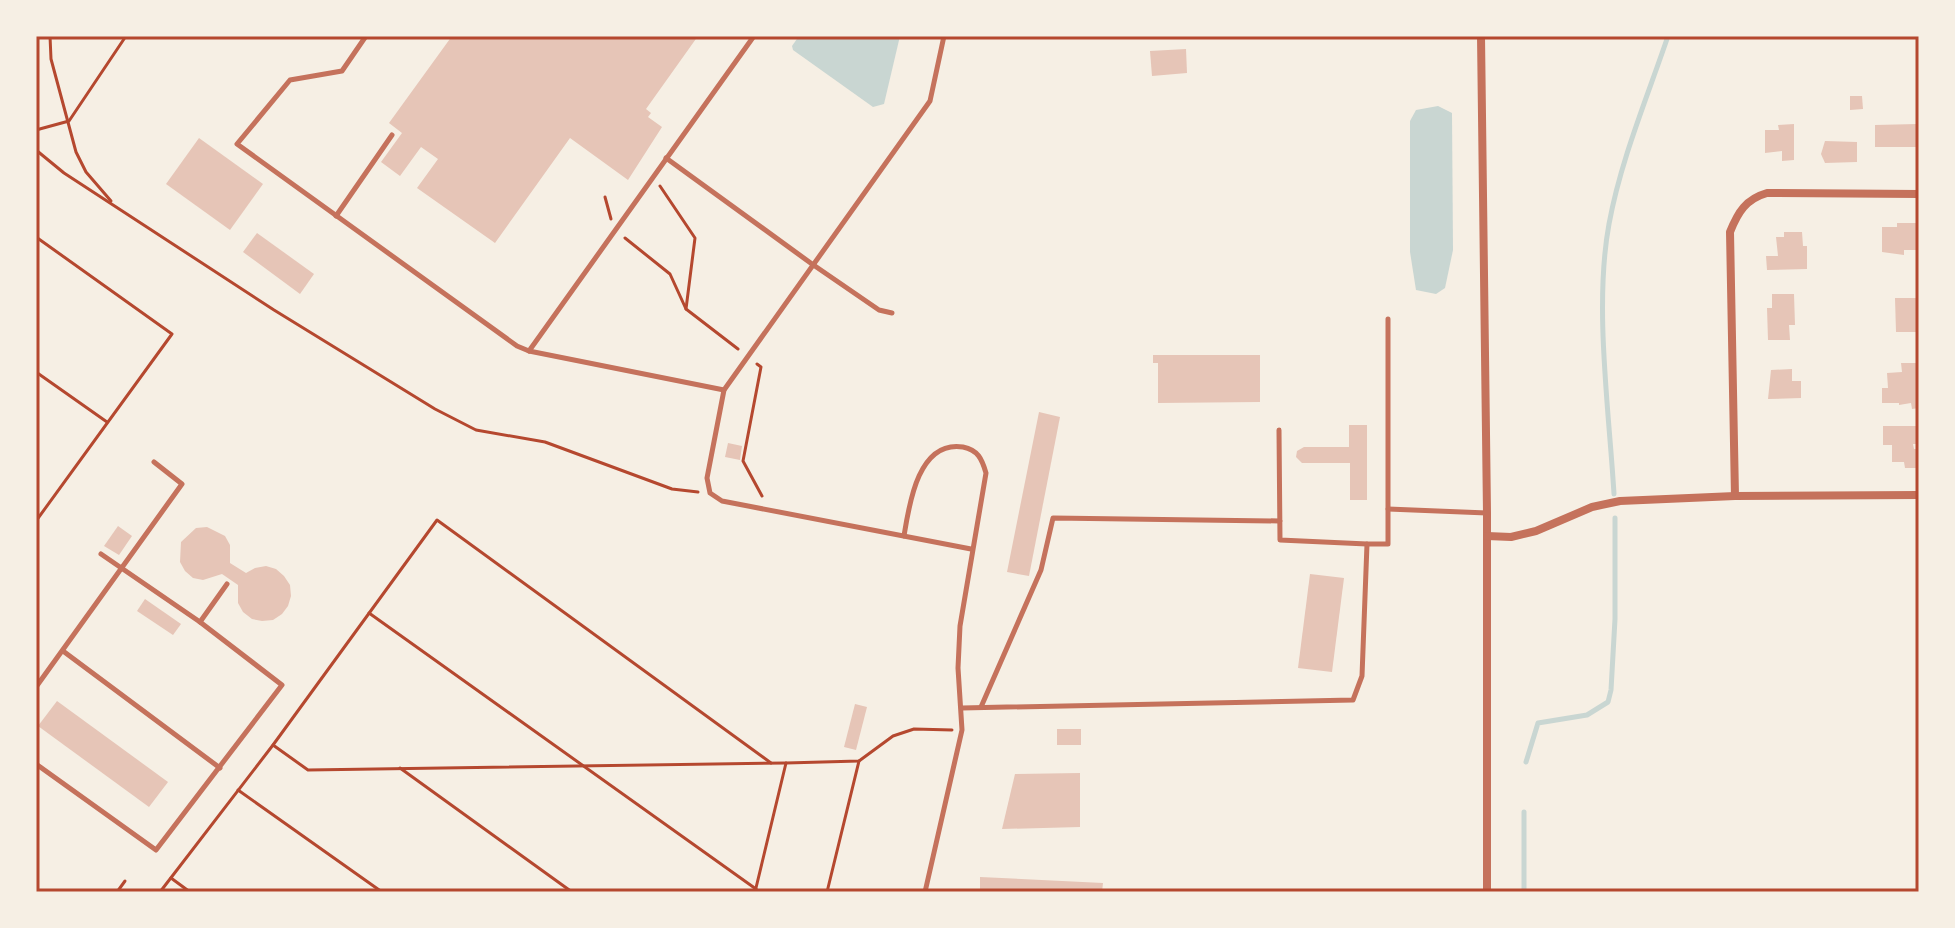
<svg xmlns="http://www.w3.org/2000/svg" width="1955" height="928" font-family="'IBM Plex Sans',sans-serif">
	<rect width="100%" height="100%" fill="#f6efe4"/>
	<g fill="#c9d6d2">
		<polygon points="799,36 900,36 884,104 873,107 793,50 792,46"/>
		<polygon points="1438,106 1452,113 1453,250 1445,288 1436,294 1416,290 1410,252 1410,121 1416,110"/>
	</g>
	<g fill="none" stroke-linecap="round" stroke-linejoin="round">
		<g stroke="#c9d6d2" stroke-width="5">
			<path d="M1614,494C1609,410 1594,305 1609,224C1621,159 1647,98 1668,36"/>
			<polyline points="1526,762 1538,723 1587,715 1608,702 1611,690 1615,619 1615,518"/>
			<polyline points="1524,812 1524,892"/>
		</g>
	</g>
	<g fill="#e6c5b7">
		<polygon points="452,36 698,36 646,109 651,113 648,117 662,127 628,180 570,138 495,243 417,188 438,159 421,147 400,176 381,162 402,133 389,123"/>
		<polygon points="1186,49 1187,73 1152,76 1150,51"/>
		<polygon points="1850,96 1862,96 1863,109 1850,110"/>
		<polygon points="1794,124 1794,160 1782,161 1782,151 1765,153 1765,130 1779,130 1778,125"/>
		<polygon points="1917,124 1917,147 1875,147 1875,125"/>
		<polygon points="199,138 263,184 230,230 166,184"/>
		<polygon points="1825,141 1857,142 1857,162 1825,163 1821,154"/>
		<polygon points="1897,223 1919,223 1918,250 1904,250 1904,255 1882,252 1882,227 1897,227"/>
		<polygon points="1784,232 1802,232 1803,246 1807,246 1807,269 1767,270 1766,256 1778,256 1776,237 1784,237"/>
		<polygon points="257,233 314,274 300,294 243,252"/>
		<polygon points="1772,294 1794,294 1795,325 1789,325 1790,340 1768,340 1767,308 1772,308"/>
		<polygon points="1895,298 1917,298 1918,332 1896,332"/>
		<polygon points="1153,355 1260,355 1260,402 1158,403 1158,363 1153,363"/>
		<polygon points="1901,363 1919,363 1919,408 1912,409 1911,403 1899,405 1899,403 1882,403 1882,388 1888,388 1887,373 1902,372"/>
		<polygon points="1792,369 1792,381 1801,381 1801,398 1768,399 1771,370"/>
		<polygon points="1039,412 1060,417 1029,576 1007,572"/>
		<polygon points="1349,425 1367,425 1367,500 1350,500 1350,463 1302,463 1296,457 1297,451 1304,447 1349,447"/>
		<polygon points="1883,426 1919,426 1919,444 1913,444 1914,449 1917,449 1916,468 1905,468 1904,462 1892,462 1892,445 1883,445"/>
		<polygon points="728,443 742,446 740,460 725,457"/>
		<polygon points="118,526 132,536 119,555 104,546"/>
		<polygon points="207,527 225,536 230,545 230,563 246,573 255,568 266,566 276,569 284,576 290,585 291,596 288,606 282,614 273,620 262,621 252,619 243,612 238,603 238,585 222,574 203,580 193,578 185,571 180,562 181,542 196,528"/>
		<polygon points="1310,574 1344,578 1332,672 1298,668"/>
		<polygon points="145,599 181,624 173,635 137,611"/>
		<polygon points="57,701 168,782 149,807 38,726"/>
		<polygon points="855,704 867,707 856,750 844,747"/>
		<rect x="1057" y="729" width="24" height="16"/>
		<polygon points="1080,773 1080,827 1002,829 1015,774"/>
		<polygon points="980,877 1103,883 1102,892 980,892"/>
	</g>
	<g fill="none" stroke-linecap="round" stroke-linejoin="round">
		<g stroke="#b5482f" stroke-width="3">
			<polyline points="50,36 51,59 76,152 86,172 111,201"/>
			<polyline points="36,130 69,121 126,36"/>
			<polyline points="36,150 64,173 274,310 435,409 476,430 545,442 672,489 698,492"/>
			<polyline points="660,186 695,238 686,309 738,349"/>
			<polyline points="605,197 611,219"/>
			<polyline points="36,237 172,334 36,521"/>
			<polyline points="625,238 670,274 686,309"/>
			<polyline points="757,364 761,367 743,461 762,496"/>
			<polyline points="36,372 107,422"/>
			<polyline points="369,613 756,889"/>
			<polyline points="273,745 308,770 786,763 859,761 893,736 914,729 952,730"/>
			<polyline points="400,768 572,892"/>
			<polyline points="238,790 382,892"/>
			<polyline points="171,878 190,892"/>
			<polyline points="117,892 125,881"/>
			<polyline points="160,892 273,745 437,520 771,763"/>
			<polyline points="755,892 786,763"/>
			<polyline points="827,892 859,761"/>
		</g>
		<g stroke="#c5725c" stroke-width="5">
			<polyline points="366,36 342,71 290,80 237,144 517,346 529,351 724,390"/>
			<polyline points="944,36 930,101 724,390 707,478 710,493 722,501 971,549"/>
			<polyline points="666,158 812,264 879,310 892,313"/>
			<polyline points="336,216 392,135"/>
			<polyline points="529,351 754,36"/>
			<polyline points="1279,430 1280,540 1367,544"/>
			<polyline points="1388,509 1487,513"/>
			<path d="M904,536C909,505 918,440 963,447C978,450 982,459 986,473L960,626L958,668L962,730L925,892"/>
			<polyline points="200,622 227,584"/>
			<polyline points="63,651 220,768"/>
			<polyline points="36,687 182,484 154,462"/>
			<polyline points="981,707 1041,570 1053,518 1280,521"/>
			<polyline points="962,708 1353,700 1362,676 1367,544 1388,544 1388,319"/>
			<polyline points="36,764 156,850 282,685 200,622 101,554"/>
		</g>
		<g stroke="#c5725c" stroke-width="8">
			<polyline points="1481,36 1487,513 1487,892"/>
			<path d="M1735,496L1730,232C1738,212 1746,199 1767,193L1919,194"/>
			<polyline points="1487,536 1511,537 1536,531 1592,507 1620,501 1735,496 1919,495"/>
		</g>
	</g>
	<rect width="1955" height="928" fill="none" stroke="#f6efe4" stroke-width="76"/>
	<rect x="38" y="38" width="1879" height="852" fill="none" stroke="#b5482f" stroke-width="3"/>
</svg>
